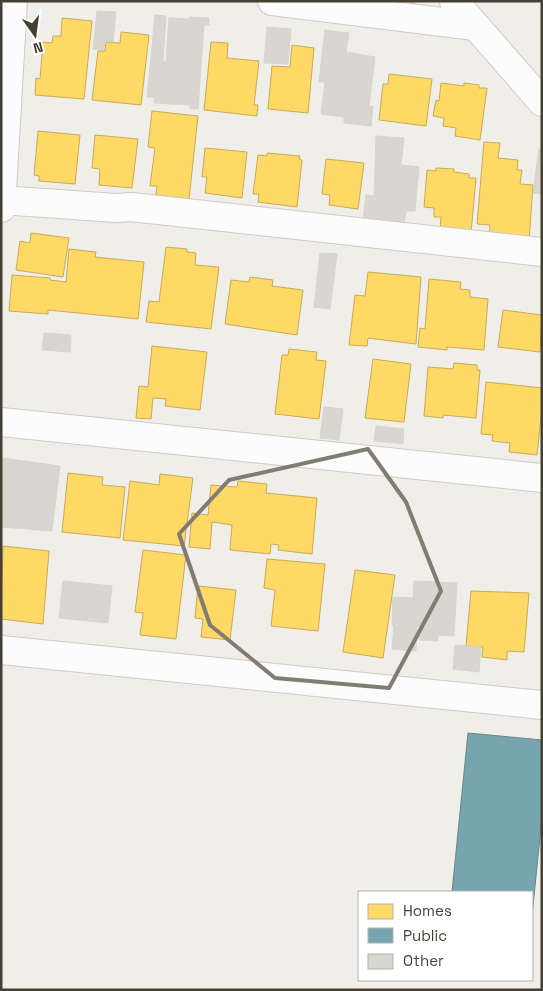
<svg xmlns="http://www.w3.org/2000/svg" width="543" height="991" font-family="'Space Grotesk',sans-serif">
	<rect width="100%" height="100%" fill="#f0eee8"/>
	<g fill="#ffd966" stroke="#c8ab57">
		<polygon points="389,1 414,1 414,5"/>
		<polygon points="62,18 92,21 84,99 35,95 36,78 40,79 43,42 52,43 53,36 61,36"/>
		<polygon points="121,32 149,35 141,105 92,100 98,51 105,51 106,42 120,43"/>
		<polygon points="211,42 228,43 227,58 259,61 254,105 258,105 257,116 204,110"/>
		<polygon points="292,45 314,48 308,113 268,109 272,66 290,67"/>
		<polygon points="389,74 432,79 426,126 379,120 383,84 388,84"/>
		<polygon points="441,83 464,86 464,83 479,85 479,88 487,88 480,140 455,136 456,128 443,126 444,118 433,116 436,100 439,101"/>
		<polygon points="152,111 198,116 189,199 156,195 157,186 150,186 155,148 148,147"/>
		<polygon points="38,131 80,135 75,184 39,181 39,176 34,175"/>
		<polygon points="95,135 138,139 132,188 99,185 100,169 92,168"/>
		<polygon points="484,142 500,143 498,158 518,160 517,170 522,170 520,184 533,185 529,240 489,237 490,225 477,224"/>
		<polygon points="205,148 247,152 242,198 205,193 207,177 202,177"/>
		<polygon points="267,153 300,156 299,159 302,160 297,207 258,202 259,194 253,194 258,155 267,156"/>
		<polygon points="326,159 364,163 358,209 329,205 330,195 322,194"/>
		<polygon points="436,168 454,169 454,172 469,174 469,178 476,178 471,233 440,230 441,217 434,217 434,208 424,207 427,170 436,171"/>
		<polygon points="31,233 69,238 63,277 16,270 20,241 30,243"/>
		<polygon points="166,247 187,249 187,252 196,253 195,265 219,267 211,329 146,322 149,301 159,302"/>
		<polygon points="69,249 96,252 95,257 144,262 138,319 48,310 48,314 9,311 12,275 50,278 50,280 66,282"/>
		<polygon points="368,272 421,277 416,344 368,338 367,346 349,345 355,295 365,296"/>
		<polygon points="250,277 273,280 272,286 303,290 297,335 225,324 231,280 249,282"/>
		<polygon points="429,279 461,282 460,289 470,290 470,297 488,299 484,350 447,347 447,350 418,347 420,328 425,329"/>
		<polygon points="503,310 542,315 540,352 498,347"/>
		<polygon points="152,346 207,352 200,410 165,406 166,399 153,398 151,419 136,418 139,386 148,387"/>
		<polygon points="289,349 317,352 316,360 326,361 319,419 275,414 282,355 288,355"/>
		<polygon points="373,359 411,364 404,422 365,418"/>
		<polygon points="454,363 477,365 477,370 480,370 476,418 443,415 443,418 424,416 428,367 453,369"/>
		<polygon points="486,382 542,388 542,408 537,455 509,452 510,443 492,441 493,435 481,434"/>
		<polygon points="68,473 103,477 102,485 125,487 120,538 62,532"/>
		<polygon points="160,474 193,478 184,546 123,540 130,481 159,485"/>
		<polygon points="238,481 267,484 266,493 317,498 312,554 278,550 279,545 271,544 270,554 230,550 232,525 212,522 210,549 189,547 192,513 208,515 211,485 237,487"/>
		<polygon points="3,546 49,551 43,624 1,619"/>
		<polygon points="143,550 186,555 176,639 140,635 143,613 135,612"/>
		<polygon points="267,559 325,564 318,631 271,626 275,590 264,588"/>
		<polygon points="355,570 395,575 383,658 343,652"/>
		<polygon points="198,586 236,590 230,640 201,637 203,619 195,618"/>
		<polygon points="471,591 529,593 524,652 507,651 507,660 482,657 483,647 466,646"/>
	</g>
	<polygon fill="#76a5af" stroke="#68868a" points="468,733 542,740 542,817 532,916 532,892 452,892"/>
	<g fill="#d9d6d0" stroke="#d8d5cd">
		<polygon points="97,11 116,12 113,42 105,41 104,50 93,49"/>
		<polygon points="155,15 166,16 163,61 166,62 169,18 189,19 189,17 209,18 209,25 204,25 198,109 190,109 190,105 154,103 154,97 147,97"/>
		<polygon points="267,27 291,29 288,64 264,63"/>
		<polygon points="325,30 349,33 346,52 375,57 369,106 373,106 371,126 344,123 344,117 321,114 325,82 319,82"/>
		<polygon points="376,136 404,138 401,165 419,167 415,211 406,211 404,223 363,220 366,195 374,196"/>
		<polygon points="539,149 542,149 542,194 533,193"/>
		<polygon points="320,253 337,254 330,309 314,307"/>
		<polygon points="44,333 71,335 70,352 42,350"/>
		<polygon points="324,407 343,409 339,440 320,438"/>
		<polygon points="376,426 404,429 403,444 374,441"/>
		<polygon points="2,458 60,466 52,531 1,527"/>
		<polygon points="63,581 112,586 108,623 59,618"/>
		<polygon points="414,581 457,583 454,636 438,635 438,641 419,640 420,627 417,626 416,651 392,649 394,625 392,625 393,597 413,598"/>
		<polygon points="455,645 481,647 479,672 453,669"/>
	</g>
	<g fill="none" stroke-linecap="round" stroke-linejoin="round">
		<g stroke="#cecbc5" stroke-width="30">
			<g id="minor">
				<polyline points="272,1 475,26"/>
				<polyline points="454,1 542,102"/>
				<polyline points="1,200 116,208 131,207 542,252"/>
				<polyline points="1,208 13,1"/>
				<polyline points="1,422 542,478"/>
				<polyline points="1,650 542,705"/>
			</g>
		</g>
		<use href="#minor" stroke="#fdfcfc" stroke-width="28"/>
	</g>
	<path fill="none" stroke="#827c72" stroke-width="4" stroke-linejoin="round" d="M368,449L406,502L441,591L389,688L275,678L210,625L179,534L229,480Z"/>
	<rect width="543" height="991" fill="none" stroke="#463f33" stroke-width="5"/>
	<rect x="358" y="891" width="175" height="90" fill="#ffffff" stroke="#b5b2ad"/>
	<rect x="368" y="904" width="25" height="15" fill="#ffd966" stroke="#b5b2ad"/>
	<text x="403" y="916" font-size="15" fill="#463f33">Homes</text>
	<rect x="368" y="928" width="25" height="15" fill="#76a5af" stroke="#b5b2ad"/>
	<text x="403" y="941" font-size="15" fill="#463f33">Public</text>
	<rect x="368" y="954" width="25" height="15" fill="#d9d6d0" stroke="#b5b2ad"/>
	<text x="403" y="966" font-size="15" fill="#463f33">Other</text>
	<g transform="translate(35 35) rotate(166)" stroke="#ffffff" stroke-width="4" paint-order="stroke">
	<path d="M0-4L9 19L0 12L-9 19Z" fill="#463f33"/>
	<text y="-8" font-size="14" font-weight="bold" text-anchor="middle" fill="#463f33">N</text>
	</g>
</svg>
